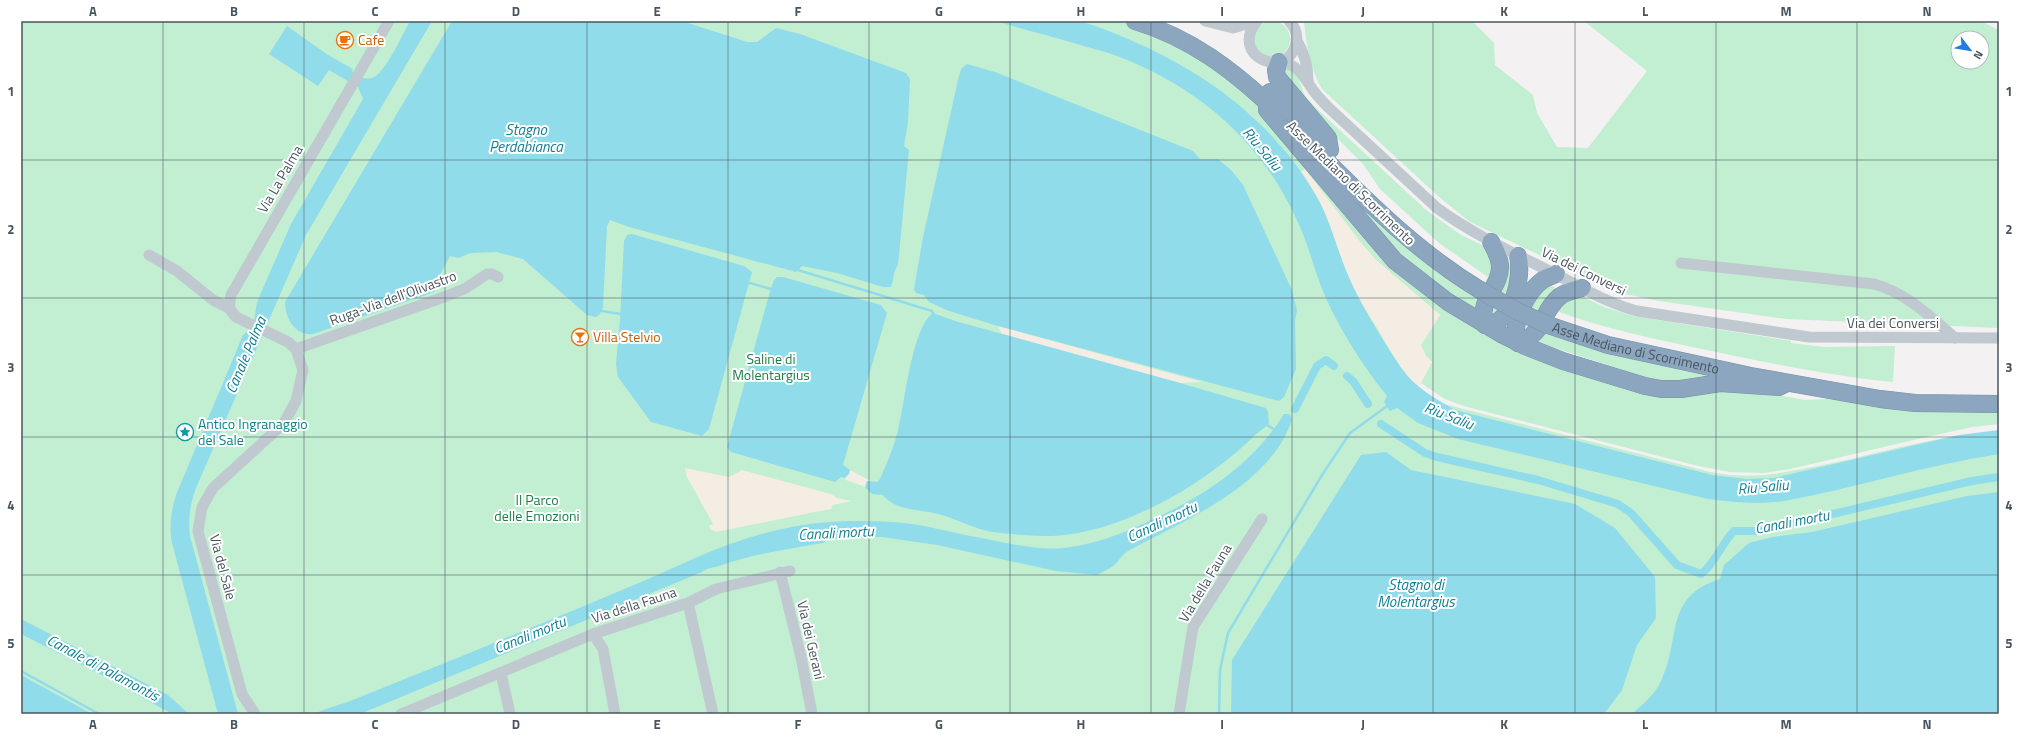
<svg xmlns="http://www.w3.org/2000/svg" width="2020" height="735" font-family="'Titillium Web',sans-serif">
	<rect width="100%" height="100%" fill="#f3f1f1"/>
	<g fill="#c2eed1" fill-rule="evenodd">
		<circle cx="1272" cy="39" r="18"/>
		<path d="M21,21H1119L1156,33L1205,58L1254,101L1421,289L1449,313L1585,373L1751,390L1805,400L1827,399L1999,411V424L1972,427L1918,439L1790,469L1764,473L1730,472L1694,465L1464,406L1445,399L1421,383L1432,362L1426,356L1421,345L1440,315L1376,260L1361,243L1305,169L1301,172L1279,144L1247,111L1408,377L1423,392L1440,403L1710,472C1752,480 1776,474 1818,466C1878,454 1937,435 1999,431V714H21Z"/>
		<path d="M1304,21H1472L1494,43L1495,65L1533,95L1537,113L1557,147L1588,148L1647,71L1584,21H1980L1999,30V328L1786,319L1659,301L1625,294L1598,283L1470,222L1438,196L1322,89C1310,69 1306,43 1304,21ZM1958,38H1982V62H1958Z"/>
		<polygon points="1289,68 1298,77 1305,96 1316,108 1426,210 1461,235 1488,248 1498,266 1479,313 1403,261 1308,152 1477,296 1488,277 1439,243 1380,189 1363,164 1321,122 1283,74 1285,69"/>
		<polygon points="1505,262 1516,268 1499,318 1488,313"/>
		<polygon points="1548,284 1561,291 1533,334 1520,330 1533,299"/>
		<path d="M1580,295L1604,307L1633,316L1791,341V343L1824,347L1895,346L1893,382C1830,376 1769,363 1707,350C1655,339 1604,329 1554,310L1557,305Z"/>
		<polygon points="1544,329 1730,377 1669,385 1537,342"/>
	</g>
	<g fill="#f3ede3">
		<path d="M1305,169L1361,243L1376,260L1440,315L1421,345L1426,356L1432,362L1418,387C1401,370 1389,349 1377,328C1367,312 1357,297 1350,280C1334,243 1324,206 1301,172Z"/>
		<polygon points="998,326 1202,382 1180,383 1002,334"/>
		<polygon points="685,468 729,477 742,470 831,494 837,498 852,501 833,505 831,509 815,512 716,532 711,530 709,526 713,524 687,477"/>
		<polygon points="850,470 871,481 867,481 865,487 846,480 845,478"/>
	</g>
	<g fill="#91dcea">
		<path d="M410,21H432L306,235L196,488C190,505 188,518 190,536L238,714H218L172,543C169,526 171,512 176,495L243,335L253,327L257,302L291,224L363,99L358,87L329,70L318,86L269,54L287,26L328,55L353,69L352,71C358,76 364,80 372,78C385,74 403,33 410,21Z"/>
		<path d="M452,21H682L747,42H757L776,28L800,34L906,73L910,79L908,122L904,146L909,150L898,265C893,271 894,280 891,287H883L837,273L802,266L796,272L629,227L610,220L607,226L603,307L600,314L596,317L587,315L523,259L496,252L470,253L459,258L450,256L441,273L445,279L444,283L434,292L313,334C295,336 285,318 285,302Z"/>
		<path d="M995,21C1021,21 1048,19 1074,21C1090,22 1113,33 1128,39C1206,72 1275,123 1317,197C1332,224 1338,254 1351,282C1365,312 1383,340 1401,368C1415,387 1434,398 1455,410L1712,475L1746,479L1774,478L1959,435L1999,430V454C1926,465 1856,488 1784,501C1759,505 1733,502 1708,499L1458,439L1418,423L1397,408L1390,411L1384,402L1387,396C1363,366 1341,332 1325,296C1316,276 1311,254 1303,234C1268,148 1204,89 1117,56C1104,51 1090,48 1077,44C1049,36 1022,29 995,21Z"/>
		<polygon points="967,64 995,72 1193,151 1200,159 1218,159 1232,171 1243,185 1292,290 1297,310 1295,321 1296,369 1284,397 1279,401 998,326 949,311 929,302 924,295 916,293 914,289 923,237 958,80 961,69"/>
		<polygon points="632,234 744,266 752,272 709,429 702,436 651,422 618,377 616,364 620,320 624,241 627,235"/>
		<polygon points="777,277 783,277 881,305 887,313 843,465 850,470 849,474 845,478 841,477 835,482 731,452 727,447 769,295 774,280"/>
		<path d="M933,313L955,321L1180,383L1266,408L1268,412L1269,423C1265,428 1259,431 1255,435C1205,485 1116,537 1044,536C1029,536 1008,534 993,532C974,529 957,519 938,514C920,509 895,511 883,495L872,494L865,487L867,481L877,482L880,479C887,463 894,447 898,430C905,403 912,327 933,313Z"/>
		<path d="M1284,414H1289L1292,419C1272,485 1183,521 1128,551C1121,555 1119,562 1113,566C1108,570 1103,571 1097,575L1056,571L937,545L882,537L829,539L823,543C788,549 753,554 719,566C713,568 708,567 702,572L360,714H315C327,707 342,705 355,699C394,683 433,668 472,652C525,630 577,609 629,587C680,566 727,540 782,529C818,521 854,520 892,522C918,523 945,531 970,536C999,541 1035,551 1064,548C1102,544 1140,526 1174,509C1218,487 1258,456 1284,414Z"/>
		<polygon points="1386,452 1411,470 1575,504 1615,528 1655,577 1656,618 1637,645 1622,690 1604,714 1231,714 1232,660 1361,455"/>
		<path d="M1999,492V714H1632C1642,705 1654,695 1660,683C1682,641 1662,597 1720,579L1724,565L1749,543L1772,537L1812,532L1967,496Z"/>
		<polygon points="21,619 168,695 189,714 172,714 104,676 21,634"/>
		<polygon points="21,675 92,714 21,714"/>
	</g>
	<g fill="none" stroke-linecap="round" stroke-linejoin="round">
		<g stroke="#91dcea" stroke-width="2.5">
			<polyline points="798,270 932,311 933,313"/>
			<polyline points="750,283 771,289"/>
			<polyline points="602,311 621,314"/>
			<polyline points="1267,425 1277,431"/>
			<polyline points="21,671 99,714"/>
			<polyline points="1219,714 1220,670 1228,633 1322,475 1350,433 1390,404"/>
		</g>
		<g stroke="#91dcea" stroke-width="8">
			<polyline points="1347,376 1353,381 1368,404"/>
			<polyline points="1295,409 1317,366 1326,360 1334,366"/>
			<path d="M1381,424L1425,453L1437,457L1538,480L1618,504L1631,513L1677,565L1701,574C1715,564 1721,544 1734,531H1761L1972,481L1999,477"/>
		</g>
		<g stroke="#7692a9" stroke-width="18">
			<g id="highway">
				<path d="M1135,21C1191,38 1233,70 1275,110"/>
				<polyline points="1279,62 1276,70 1277,77 1328,138 1330,150"/>
				<polyline points="1270,92 1315,135"/>
				<polyline points="1267,102 1267,110 1395,261 1448,302 1503,335 1525,346 1563,361 1645,386 1661,389 1681,389 1720,383 1779,387 1787,383"/>
				<path d="M1296,131C1355,189 1409,247 1480,290"/>
				<path d="M1485,325C1477,299 1501,288 1500,265C1499,257 1495,249 1491,242"/>
				<path d="M1485,325C1513,325 1523,277 1518,256"/>
				<path id="s1" d="M1548,325L1608,345L1751,376L1880,399L1915,403L1999,404"/>
				<path d="M1518,343C1546,333 1540,313 1559,297C1565,292 1574,290 1582,288"/>
				<path d="M1518,343C1510,323 1527,291 1544,279C1548,277 1552,276 1556,274"/>
			</g>
		</g>
		<g stroke="#bfc9cf" stroke-width="11">
			<polyline points="1205,21 1233,28 1256,21"/>
			<path d="M1257,21C1228,57 1288,81 1296,43C1298,35 1295,27 1289,21"/>
			<path d="M1296,39C1304,52 1308,66 1308,81"/>
			<path d="M1281,61C1302,67 1304,79 1316,94C1320,99 1325,104 1329,108L1437,208C1474,235 1516,254 1557,275C1583,288 1609,304 1637,311L1809,337L1999,338"/>
			<polyline points="149,255 177,271 213,300 229,308 236,317 288,342 296,349 303,370 296,401 284,423 213,488 202,507 198,531 242,694 255,714"/>
			<path d="M1681,263L1874,284C1907,293 1931,317 1955,338"/>
			<polyline points="229,308 231,295 389,21"/>
			<polyline points="296,349 447,296 466,288 487,274 492,274 498,277"/>
			<polyline points="780,572 801,657 812,714"/>
			<polyline points="688,603 713,714"/>
			<polyline points="593,634 603,649 615,714"/>
			<polyline points="501,673 510,714"/>
			<polyline points="401,714 593,634 688,603 716,589 790,571"/>
			<polyline points="1179,714 1193,627 1262,519"/>
		</g>
		<use href="#highway" stroke="#8ba6be" stroke-width="17"/>
		<g stroke="#7692a9" stroke-width="18" stroke-linecap="butt">
			<polyline id="highway-bridge" points="1480,290 1517,311 1548,325"/>
		</g>
		<use href="#highway-bridge" stroke="#8ba6be" stroke-width="17"/>
	</g>
	<path fill="none" stroke="#49555e" stroke-width="1" stroke-opacity="0.55" d="M163,21V714M304,21V714M445,21V714M587,21V714M728,21V714M869,21V714M1010,21V714M1151,21V714M1292,21V714M1433,21V714M1575,21V714M1716,21V714M1857,21V714M21,160H1999M21,298H1999M21,437H1999M21,575H1999"/>
	<defs>
		<g id="cafe-ring" transform="scale(0.9)"><circle r="9.5" fill="#fff" stroke="#e8710a" stroke-width="1.5"/><path d="M-5.5-4.5H6V0H3Q3 3.5 0 3.5H-2.5Q-5.5 3.5-5.5 0ZM3-3.2v2h1.7v-2ZM-6 4.5H4V6H-6Z" fill="#e8710a"/></g>
		<g id="bar-ring" transform="scale(0.9)"><circle r="9.5" fill="#fff" stroke="#e8710a" stroke-width="1.5"/><path d="M-6-5H6L.8 .8V4.5H3.5V6h-7V4.5H-.8V.8Z" fill="#e8710a"/></g>
		<g id="sight-ring" transform="scale(0.9)"><circle r="9.5" fill="#fff" stroke="#0f9aa8" stroke-width="1.5"/><path d="M0-6L1.8-2.2L6-1.7L2.9 1.2L3.7 5.4L0 3.3L-3.7 5.4L-2.9 1.2L-6-1.7L-1.8-2.2Z" fill="#0f9aa8"/></g>
	</defs>
	<g fill-rule="evenodd">
		<use href="#cafe-ring" x="345" y="40"/>
		<use href="#bar-ring" x="580" y="337"/>
		<use href="#sight-ring" x="185" y="432"/>
	</g>
	<g text-anchor="middle" stroke-width="4" stroke-linejoin="round" paint-order="stroke">
		<g font-size="14" fill="#c56008" stroke="#fff" text-anchor="start">
			<text x="358" y="45">Cafe</text>
			<text x="593" y="342">Villa Stelvio</text>
		</g>
		<g font-size="14" fill="#49555e" stroke="#fff">
			<text transform="translate(280 179) rotate(-60)" y="5">Via La Palma</text>
			<text transform="translate(1351 183) rotate(44)" y="5">Asse Mediano di Scorrimento</text>
			<text transform="translate(1584 271) rotate(26)" y="5">Via dei Conversi</text>
			<text transform="translate(393 298) rotate(-20)" y="5">Ruga-Via dell'Olivastro</text>
			<text x="1893" y="328">Via dei Conversi</text>
			<text dy="5" stroke="none"><textPath href="#s1" startOffset="91">Asse Mediano di Scorrimento</textPath></text>
			<text transform="translate(223 567) rotate(75)" y="5">Via del Sale</text>
			<text transform="translate(1205 583) rotate(-59)" y="5">Via della Fauna</text>
			<text transform="translate(634 605) rotate(-18)" y="5">Via della Fauna</text>
			<text transform="translate(811 640) rotate(77)" y="5">Via dei Gerani</text>
		</g>
		<g font-size="14" fill="#1b7f47" stroke="#fff">
			<text x="771" y="364">Saline di<tspan x="771" dy="16">Molentargius</tspan></text>
			<text x="537" y="505">Il Parco<tspan x="537" dy="16">delle Emozioni</tspan></text>
		</g>
		<g font-size="14" fill="#0d838f" stroke="#fff" text-anchor="start">
			<text x="198" y="429">Antico Ingranaggio<tspan x="198" dy="16">del Sale</tspan></text>
		</g>
		<g font-size="15" font-style="italic" fill="#117f92" stroke="#fff">
			<text x="526" y="135">Stagno<tspan x="526" dy="17">Perdabianca</tspan></text>
			<text transform="translate(1262 149) rotate(50)" y="5">Riu Saliu</text>
			<text transform="translate(246 355) rotate(-67)" y="5">Canale Palma</text>
			<text transform="translate(1449 416) rotate(21)" y="5">Riu Saliu</text>
			<text transform="translate(1763 487) rotate(-5)" y="5">Riu Saliu</text>
			<text transform="translate(1162 522) rotate(-25)" y="5">Canali mortu</text>
			<text transform="translate(1792 522) rotate(-11)" y="5">Canali mortu</text>
			<text transform="translate(836 533) rotate(-3)" y="5">Canali mortu</text>
			<text x="1416" y="590">Stagno di<tspan x="1416" dy="17">Molentargius</tspan></text>
			<text transform="translate(530 635) rotate(-22)" y="5">Canali mortu</text>
			<text transform="translate(103 668) rotate(28)" y="5">Canale di Palamontis</text>
		</g>
	</g>
	<rect width="2020" height="735" fill="none" stroke="#ffffff" stroke-width="44"/>
	<g transform="translate(1970 50) rotate(121)"><circle r="19" fill="#ffffff" stroke="#b6bbbf"/>
	<path d="M0-3L7 15L0 10L-7 15Z" fill="#1f7edf"/>
	<text y="-6" font-size="11" font-weight="bold" text-anchor="middle" fill="#49555e">N</text>
	</g>
	<rect x="22" y="22" width="1976" height="691" fill="none" stroke="#49555e" stroke-width="1.5"/>
	<g font-size="13" text-anchor="middle" font-weight="bold" fill="#49555e">
		<text x="93" y="16">A</text>
		<text x="234" y="16">B</text>
		<text x="375" y="16">C</text>
		<text x="516" y="16">D</text>
		<text x="657" y="16">E</text>
		<text x="798" y="16">F</text>
		<text x="939" y="16">G</text>
		<text x="1081" y="16">H</text>
		<text x="1222" y="16">I</text>
		<text x="1363" y="16">J</text>
		<text x="1504" y="16">K</text>
		<text x="1645" y="16">L</text>
		<text x="1786" y="16">M</text>
		<text x="1927" y="16">N</text>
		<text x="11" y="96">1</text>
		<text x="2009" y="96">1</text>
		<text x="11" y="234">2</text>
		<text x="2009" y="234">2</text>
		<text x="11" y="372">3</text>
		<text x="2009" y="372">3</text>
		<text x="11" y="510">4</text>
		<text x="2009" y="510">4</text>
		<text x="11" y="648">5</text>
		<text x="2009" y="648">5</text>
		<text x="93" y="729">A</text>
		<text x="234" y="729">B</text>
		<text x="375" y="729">C</text>
		<text x="516" y="729">D</text>
		<text x="657" y="729">E</text>
		<text x="798" y="729">F</text>
		<text x="939" y="729">G</text>
		<text x="1081" y="729">H</text>
		<text x="1222" y="729">I</text>
		<text x="1363" y="729">J</text>
		<text x="1504" y="729">K</text>
		<text x="1645" y="729">L</text>
		<text x="1786" y="729">M</text>
		<text x="1927" y="729">N</text>
	</g>
</svg>
